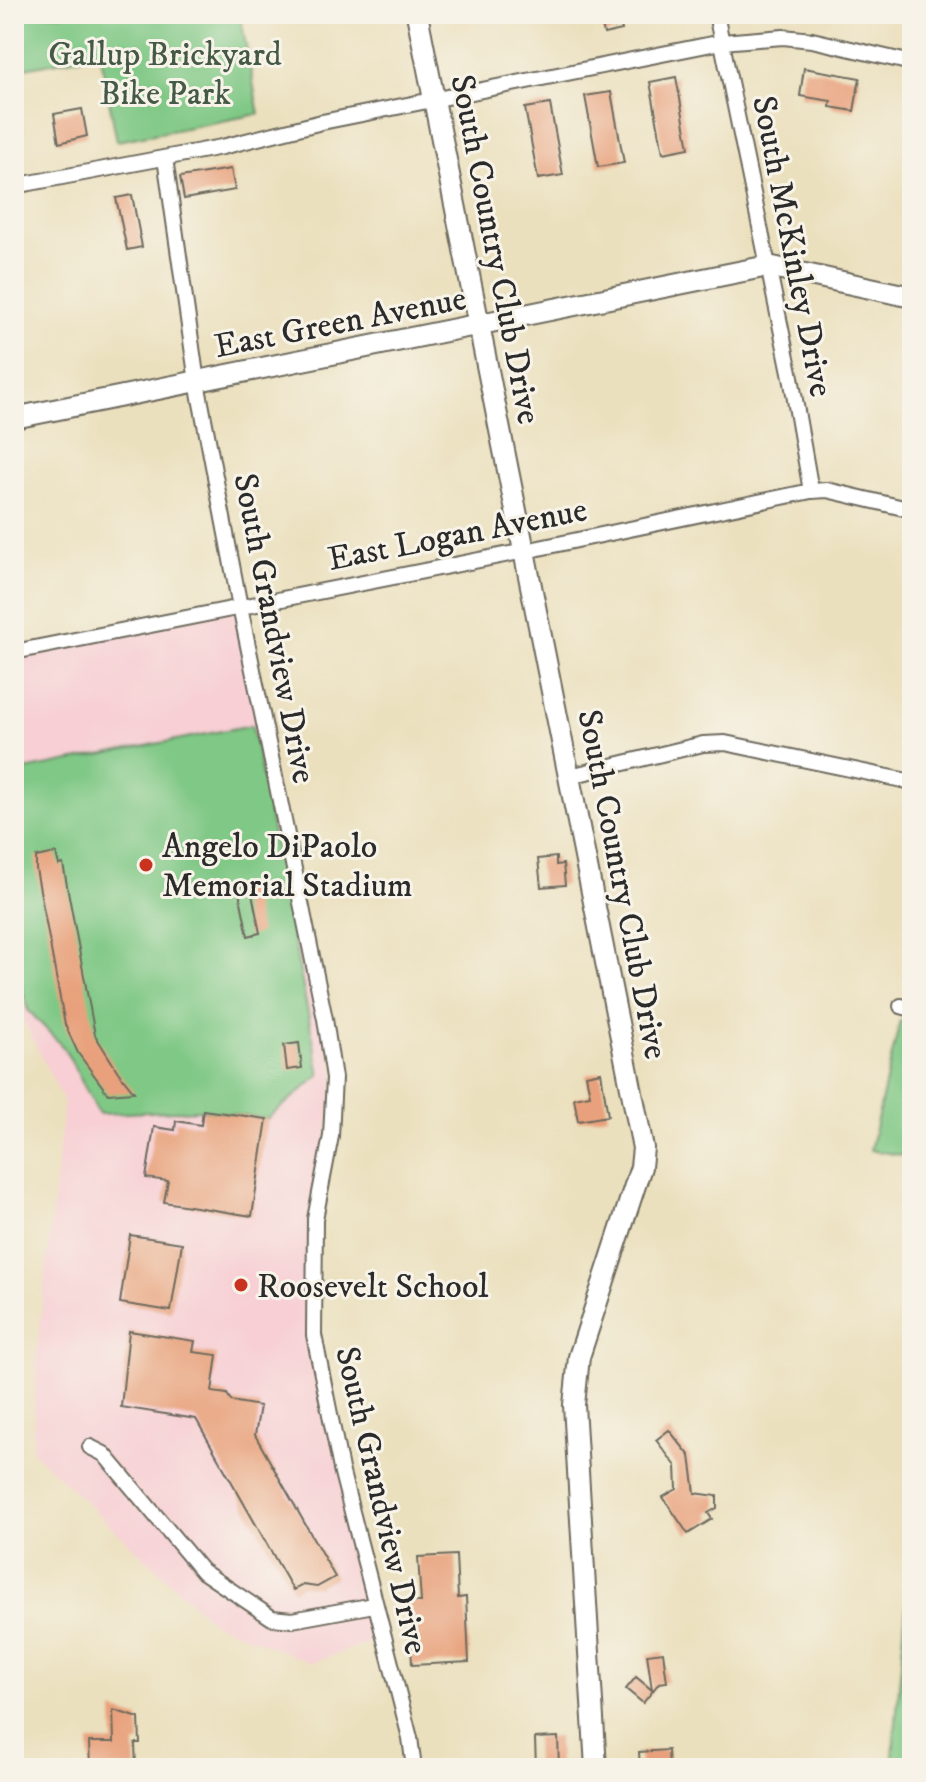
<svg xmlns="http://www.w3.org/2000/svg" width="926" height="1782" font-family="'IM FELL DW Pica',serif">
	<rect width="100%" height="100%" fill="#f7f3e8"/>
	<filter id="ink" filterUnits="userSpaceOnUse"><feTurbulence type="fractalNoise" baseFrequency=".0125" numOctaves="2"/><feDisplacementMap in="SourceGraphic" scale="16" xChannelSelector="R" yChannelSelector="G"/><feConvolveMatrix kernelMatrix="1 2 1 2 8 2 1 2 1" color-interpolation-filters="sRGB"/></filter>
	<filter id="wash" filterUnits="userSpaceOnUse"><feTurbulence type="fractalNoise" baseFrequency=".006" numOctaves="4" result="noise"/><feDisplacementMap in="SourceGraphic" scale="32" xChannelSelector="R" yChannelSelector="G"/><feGaussianBlur stdDeviation="1.8" result="paint"/><feColorMatrix in="noise" values="0 0 0 0 0 0 0 0 0 0 0 0 0 0 0 0 0 1.4 0 .05"/><feComposite in="paint" operator="in"/></filter>
	<g filter="url(#wash)">
		<rect width="100%" height="100%" fill="#ebe0be"/>
		<polygon fill="#f7cfd4" points="240,607 335,1075 315,1219 314,1335 384,1637 311,1663 212,1622 32,1451 37,1352 64,1102 23,1020 14,983 14,652"/>
		<g fill="#7fc885" stroke="#557a58" stroke-width="2">
			<polygon points="14,14 240,14 259,114 117,141 100,54 14,70"/>
			<polygon points="252,725 320,1075 267,1119 203,1110 99,1114 64,1048 28,1010 14,959 14,772"/>
			<polygon points="900,1021 912,1024 912,1157 870,1150"/>
			<polygon points="912,1546 912,1768 892,1768 911,1551"/>
		</g>
		<g id="blocks">
			<g fill="#e8a17b">
				<polygon points="599,14 619,14 622,30 604,34"/>
				<polygon points="804,68 860,78 854,111 830,107 831,101 800,96"/>
				<polygon points="676,77 689,148 663,153 650,82"/>
				<polygon points="611,92 624,163 598,167 585,96"/>
				<polygon points="550,104 563,175 538,179 525,108"/>
				<polygon points="82,109 87,136 59,143 54,114"/>
				<polygon points="231,169 235,190 184,199 180,177"/>
				<polygon points="132,195 142,247 127,250 116,198"/>
				<polygon points="56,853 59,865 63,864 95,1035 118,1072 134,1092 108,1094 78,1053 65,1025 36,869 36,857"/>
				<polygon points="556,857 556,865 563,864 565,885 541,887 538,859"/>
				<polygon points="250,884 260,933 248,936 238,887"/>
				<polygon points="299,1043 302,1068 287,1070 284,1045"/>
				<polygon points="601,1072 608,1116 578,1121 574,1098 590,1095 586,1075"/>
				<polygon points="203,1110 267,1119 252,1216 164,1202 168,1181 146,1178 154,1127 175,1130 176,1121 201,1125"/>
				<polygon points="130,1235 182,1243 171,1311 120,1303"/>
				<polygon points="129,1331 195,1341 193,1352 217,1355 212,1392 227,1394 231,1401 260,1406 255,1435 335,1577 317,1587 303,1585 293,1590 196,1419 121,1407"/>
				<polygon points="669,1430 690,1456 695,1493 717,1496 717,1508 708,1513 712,1519 688,1534 663,1497 677,1489 676,1466 656,1440"/>
				<polygon points="456,1555 458,1598 466,1597 469,1662 412,1665 409,1602 421,1602 418,1557"/>
				<polygon points="663,1652 667,1682 659,1683 643,1703 626,1689 636,1677 652,1690 647,1654"/>
				<polygon points="113,1710 139,1718 140,1743 135,1743 136,1768 90,1768 89,1742 114,1742"/>
				<polygon points="558,1737 559,1768 536,1768 535,1738"/>
				<polygon points="668,1750 669,1768 640,1768 639,1752"/>
			</g>
		</g>
	</g>
	<g filter="url(#ink)">
		<use href="#blocks" fill-opacity="0" stroke="#6e6a5e" stroke-width="2"/>
		<g fill="none" stroke-linecap="round" stroke-linejoin="round">
			<g stroke="#6e6a5e" stroke-width="18">
				<g id="street">
					<polyline points="716,14 791,377 811,491"/>
					<polyline points="165,158 197,382 240,607 325,1019 334,1078 331,1136 315,1219 314,1335 341,1469 410,1738 414,1768"/>
					<polyline points="14,186 222,147 322,122 722,42 783,37 812,40 912,63"/>
					<polyline points="14,652 525,551 811,491 827,490 912,510"/>
					<polyline points="570,776 703,744 725,743 912,782"/>
					<polyline points="901,1006 912,1009"/>
					<polyline points="90,1447 104,1454 202,1571 272,1618 292,1620 374,1605"/>
				</g>
			</g>
			<g stroke="#6e6a5e" stroke-width="24">
				<g id="secondary">
					<polyline points="417,14 643,1148 641,1167 579,1357 574,1405 596,1768"/>
					<polyline points="14,418 768,266 912,297"/>
				</g>
			</g>
			<use href="#street" stroke="#fff" stroke-width="14"/>
			<use href="#secondary" stroke="#fff" stroke-width="20"/>
		</g>
	</g>
	<g fill="#c8321e" stroke="#f7f3e8" stroke-width="3">
		<circle cx="146" cy="865" r="8"/>
		<circle cx="241" cy="1285" r="8"/>
	</g>
	<g text-anchor="middle" stroke-width="6" stroke-linejoin="round" paint-order="stroke">
		<g font-size="34" fill="#445a46" stroke="#f7f3e8">
			<text x="165" y="65">Gallup Brickyard<tspan x="165" dy="39">Bike Park</tspan></text>
		</g>
		<g font-size="34" fill="#2b2b2b" stroke="#f7f3e8">
			<text transform="translate(794 246) rotate(79)" y="12">South McKinley Drive</text>
			<text transform="translate(497 249) rotate(79)" y="12">South Country Club Drive</text>
			<text transform="translate(340 321) rotate(-11)" y="12">East Green Avenue</text>
			<text transform="translate(457 533) rotate(-11)" y="12">East Logan Avenue</text>
			<text transform="translate(276 628) rotate(79)" y="12">South Grandview Drive</text>
			<text transform="translate(624 884) rotate(79)" y="12">South Country Club Drive</text>
			<text transform="translate(383 1500) rotate(77)" y="12">South Grandview Drive</text>
		</g>
		<g font-size="34" fill="#2b2b2b" stroke="#f7f3e8" text-anchor="start">
			<text x="162" y="857">Angelo DiPaolo<tspan x="162" dy="39">Memorial Stadium</tspan></text>
			<text x="257" y="1297">Roosevelt School</text>
		</g>
	</g>
	<rect width="926" height="1782" fill="none" stroke="#f7f3e8" stroke-width="48"/>
</svg>
